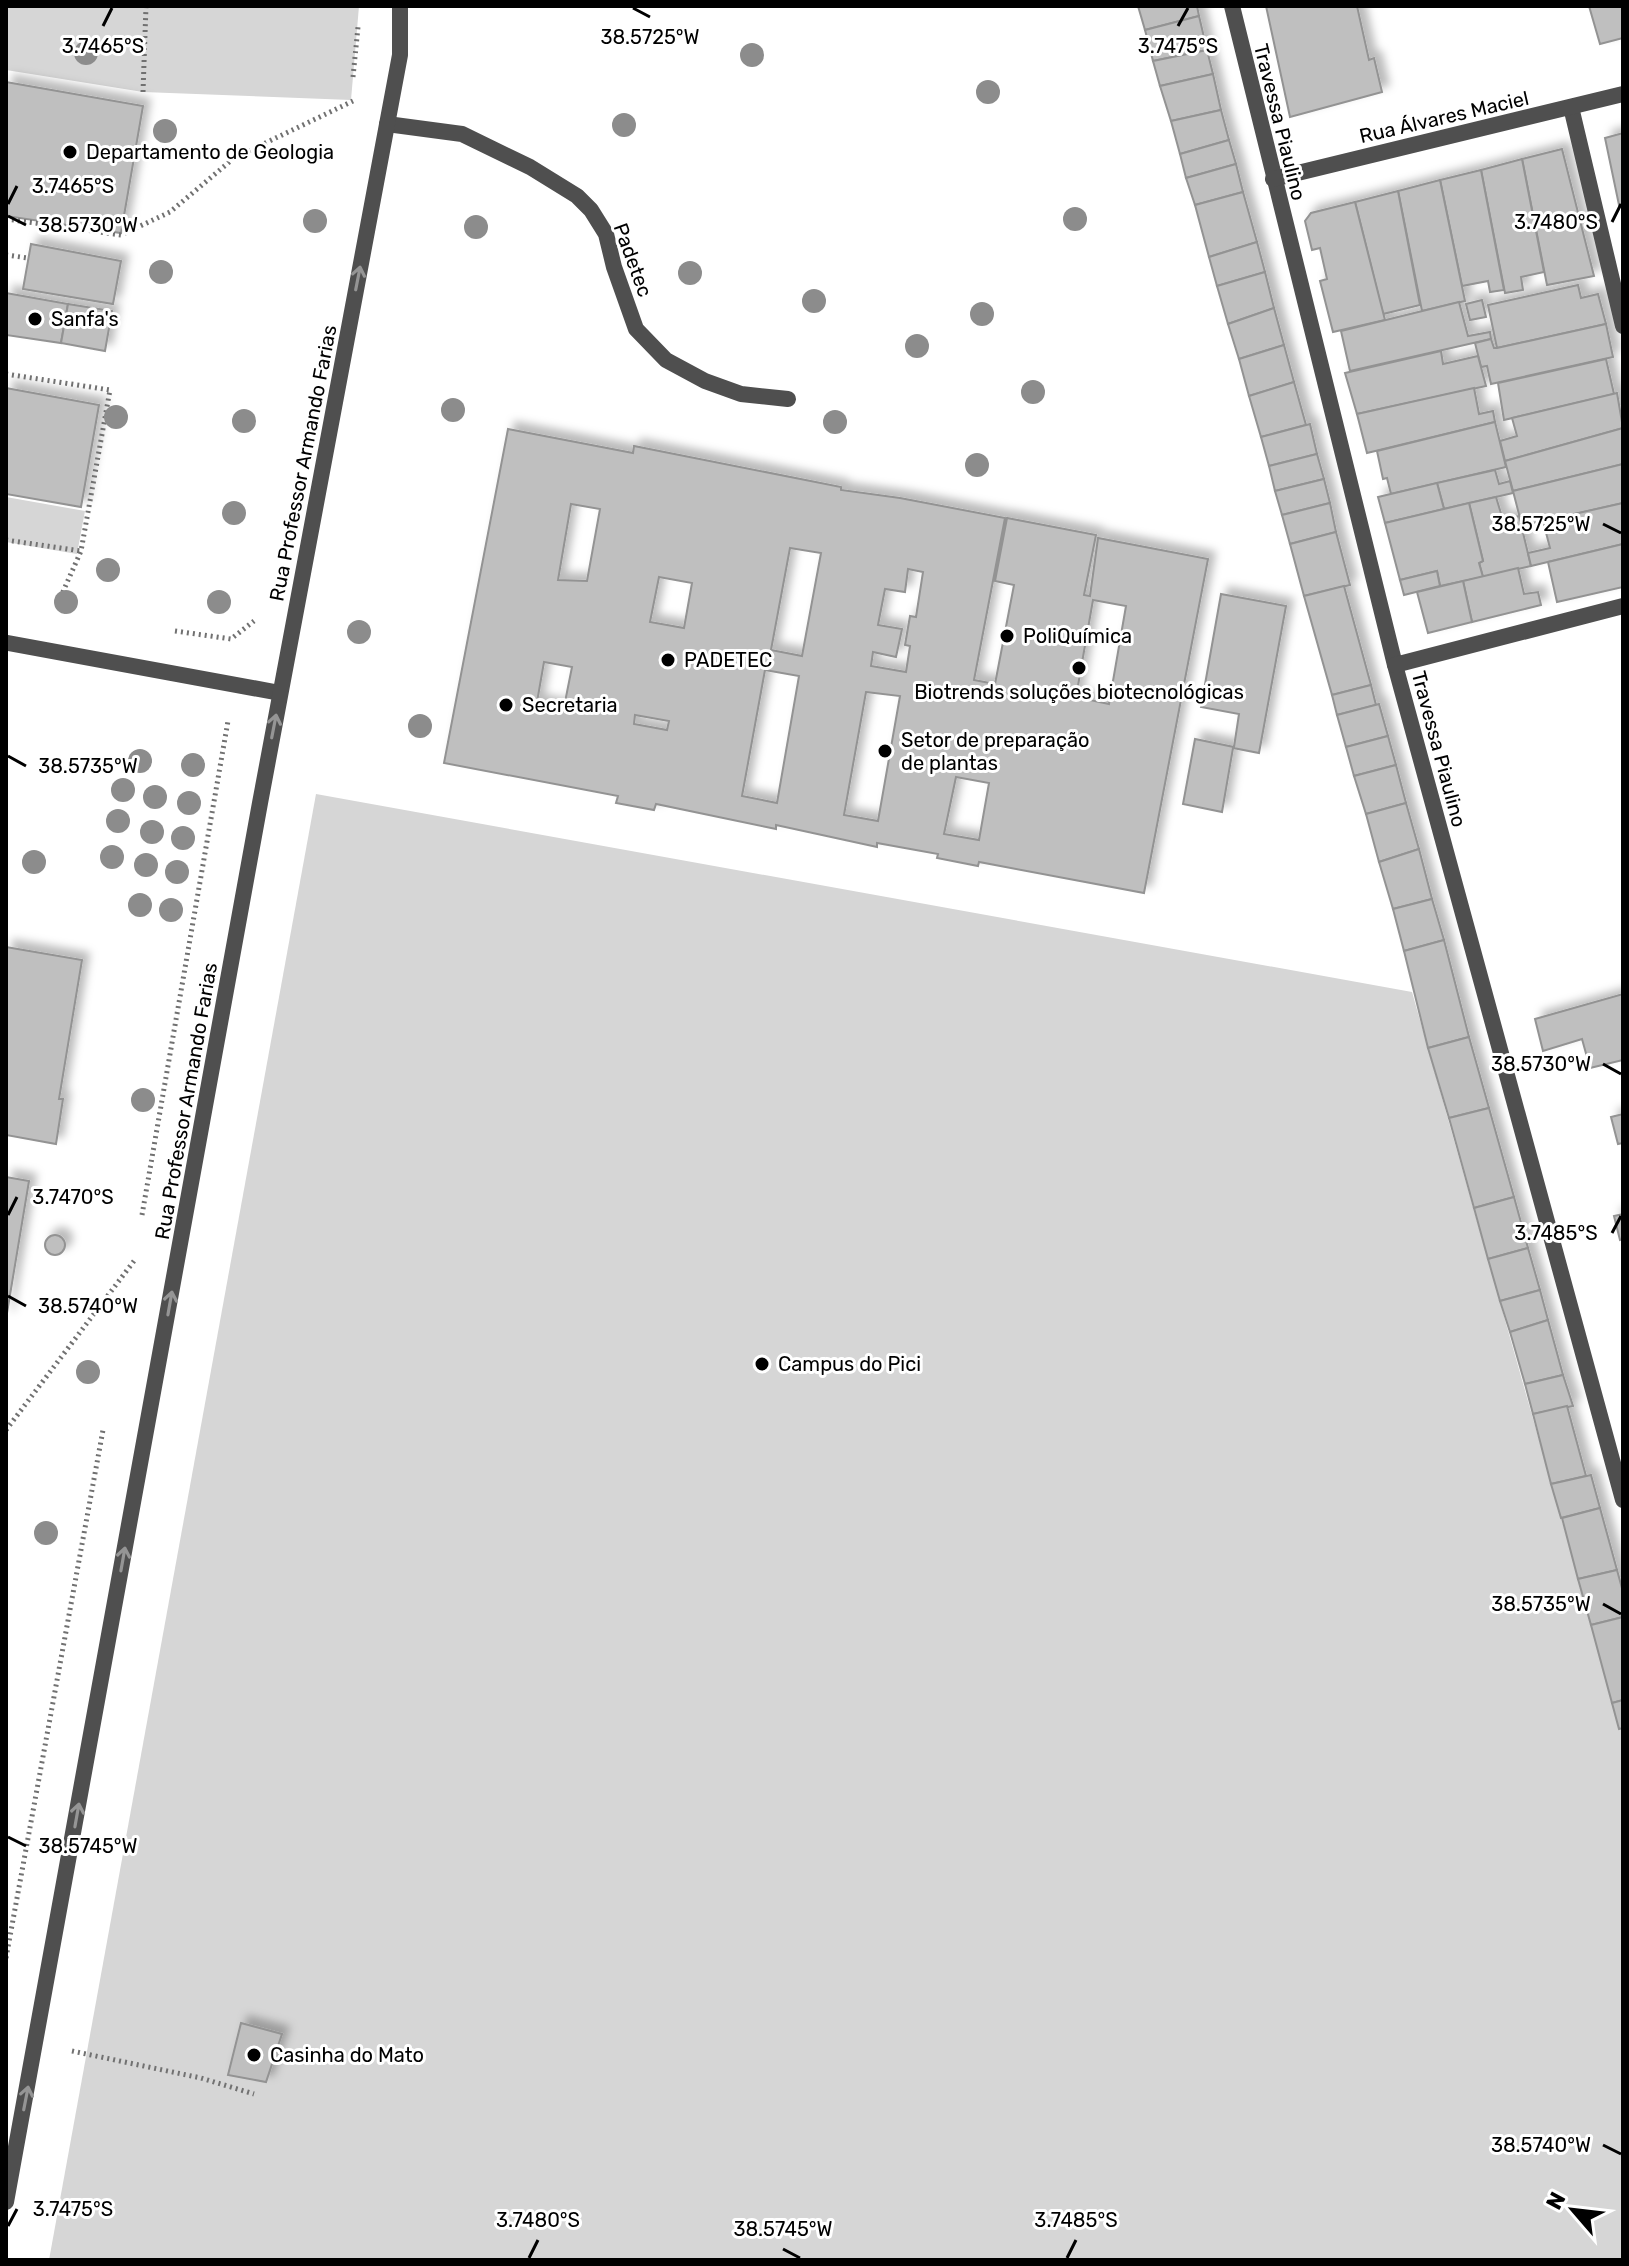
<svg xmlns="http://www.w3.org/2000/svg" width="1629" height="2266" font-family="Rubik,sans-serif">
	<defs>
		<filter id="shadow"><feDropShadow dx="7" dy="-7" stdDeviation="4" flood-color="#0004"/></filter>
	</defs>
	<rect width="100%" height="100%" fill="#fff"/>
	<g fill="#d6d6d6">
		<polygon points="6,6 359,6 351,100 143,92 6,70"/>
		<polygon points="6,497 85,511 77,554 6,542"/>
		<polygon points="316,794 1412,992 1623,1736 1623,2260 49,2260"/>
	</g>
	<g fill="#bfbfbf" stroke="#939393" stroke-width="2" fill-rule="evenodd" filter="url(#shadow)">
		<polygon points="1138,6 1197,6 1199,16 1145,30"/>
		<polygon points="1266,6 1357,6 1369,60 1374,58 1382,92 1290,117"/>
		<polygon points="1589,6 1623,6 1623,38 1600,44"/>
		<polygon points="1199,16 1207,50 1153,61 1145,30"/>
		<polygon points="1207,50 1213,74 1160,86 1153,61"/>
		<polygon points="1213,74 1221,110 1171,121 1160,86"/>
		<polygon points="6,82 143,106 121,233 6,216"/>
		<polygon points="1221,110 1229,140 1180,154 1171,121"/>
		<polygon points="1623,133 1623,204 1619,205 1605,138"/>
		<polygon points="1229,140 1236,164 1186,178 1180,154"/>
		<polygon points="1562,149 1594,276 1547,285 1522,159"/>
		<polygon points="1522,159 1544,272 1521,277 1523,290 1505,293 1481,170"/>
		<polygon points="1236,164 1243,192 1195,205 1186,178"/>
		<polygon points="1481,170 1504,290 1490,292 1488,281 1462,286 1440,180"/>
		<polygon points="1440,180 1465,301 1422,311 1398,191"/>
		<polygon points="1398,191 1420,305 1383,314 1355,202"/>
		<polygon points="1243,192 1257,242 1209,257 1195,205"/>
		<polygon points="1355,202 1385,320 1333,332 1320,281 1327,279 1320,248 1312,250 1305,221 1311,213"/>
		<polygon points="1257,242 1265,272 1217,286 1209,257"/>
		<polygon points="31,244 121,261 113,304 23,289"/>
		<polygon points="1265,272 1274,308 1228,324 1217,286"/>
		<polygon points="1578,285 1581,298 1598,294 1606,324 1497,348 1488,305"/>
		<polygon points="6,293 68,304 61,343 6,335"/>
		<polygon points="1482,300 1486,317 1470,320 1466,304"/>
		<polygon points="1459,302 1468,336 1490,332 1491,339 1350,371 1341,331"/>
		<polygon points="68,304 112,311 105,351 61,343"/>
		<polygon points="1274,308 1284,345 1239,359 1228,324"/>
		<polygon points="1606,324 1613,357 1491,384 1487,366 1481,367 1475,343 1491,339 1494,348 1497,348"/>
		<polygon points="1284,345 1294,382 1249,396 1239,359"/>
		<polygon points="1441,351 1443,364 1478,356 1486,386 1357,414 1345,373"/>
		<polygon points="1606,359 1614,394 1504,420 1498,383"/>
		<polygon points="1294,382 1306,425 1261,437 1249,396"/>
		<polygon points="6,388 99,405 81,507 6,494"/>
		<polygon points="1474,388 1479,414 1493,411 1495,422 1367,453 1357,414"/>
		<polygon points="1617,393 1623,428 1505,461 1500,441 1517,436 1512,418"/>
		<polygon points="1495,422 1506,467 1391,494 1387,478 1383,479 1377,451"/>
		<polygon points="1310,424 1317,454 1269,466 1261,437"/>
		<polygon points="1623,428 1623,464 1513,491 1505,461"/>
		<path d="M508,429L633,453L634,446L841,487V490L900,498L1005,518L974,680L995,684L1014,585L995,581L1007,518L1096,535L1084,595L1090,596L1098,538L1208,559L1144,893L979,862L978,866L937,858L938,854L877,843V847L776,825V829L656,804L654,810L616,803L618,796L444,763ZM571,504L600,509L587,581L558,580ZM790,548L821,553L802,656L771,650ZM908,569L923,572L916,617L910,616L905,645L910,646L906,672L871,666L873,652L896,657L902,629L878,625L885,589L905,592ZM659,577L692,583L684,628L650,622ZM1093,600L1126,606L1109,704L1076,697ZM544,662L572,667L564,707L537,702ZM765,670L799,676L777,803L742,796ZM866,692L900,696L878,821L844,815ZM635,715L669,721L667,730L634,724ZM956,777L989,783L979,840L944,834Z"/>
		<polygon points="1317,454 1324,479 1275,491 1269,466"/>
		<polygon points="1623,464 1623,503 1522,526 1513,491"/>
		<polygon points="1495,470 1499,484 1510,481 1513,493 1444,509 1437,483"/>
		<polygon points="1324,479 1330,503 1282,515 1275,491"/>
		<polygon points="1437,483 1444,509 1385,523 1378,497"/>
		<polygon points="1496,497 1503,520 1519,516 1531,566 1483,577 1479,563 1483,561 1469,503"/>
		<polygon points="1330,503 1336,532 1290,544 1282,515"/>
		<polygon points="1469,503 1483,561 1479,563 1483,577 1440,586 1437,571 1400,580 1385,523"/>
		<polygon points="1623,503 1623,544 1531,566 1528,553 1550,548 1543,521"/>
		<polygon points="1336,532 1350,585 1304,596 1290,544"/>
		<polygon points="1623,544 1623,587 1557,602 1548,562"/>
		<polygon points="1518,568 1524,594 1538,592 1541,605 1472,622 1463,581"/>
		<polygon points="1437,571 1440,586 1404,595 1400,580"/>
		<polygon points="1463,581 1472,622 1428,633 1417,592"/>
		<polygon points="1344,586 1371,685 1332,695 1304,596"/>
		<polygon points="1221,594 1286,606 1259,753 1233,748 1222,812 1183,804 1195,739 1234,747 1239,714 1201,707"/>
		<polygon points="1371,685 1376,705 1337,715 1332,695"/>
		<polygon points="1379,704 1388,736 1346,747 1337,715"/>
		<polygon points="1388,736 1396,765 1354,776 1346,747"/>
		<polygon points="1396,765 1406,803 1366,814 1354,776"/>
		<polygon points="1406,803 1419,849 1379,862 1366,814"/>
		<polygon points="1419,849 1432,899 1393,909 1379,862"/>
		<polygon points="1432,899 1444,940 1404,951 1393,909"/>
		<polygon points="1444,940 1469,1037 1428,1048 1404,951"/>
		<polygon points="6,947 82,960 59,1099 63,1099 56,1144 6,1135"/>
		<polygon points="1623,994 1623,1060 1590,1068 1582,1039 1543,1051 1535,1019"/>
		<polygon points="1469,1037 1489,1108 1449,1118 1428,1048"/>
		<polygon points="1489,1108 1514,1197 1474,1208 1449,1118"/>
		<polygon points="1623,1114 1623,1143 1618,1144 1611,1117"/>
		<polygon points="6,1177 29,1181 6,1319"/>
		<polygon points="1514,1197 1528,1248 1488,1259 1474,1208"/>
		<polygon points="1623,1214 1623,1239 1620,1240 1614,1216"/>
		<circle cx="55" cy="1245" r="10"/>
		<polygon points="1528,1248 1540,1290 1500,1301 1488,1259"/>
		<polygon points="1540,1290 1548,1320 1510,1332 1500,1301"/>
		<polygon points="1548,1320 1563,1375 1525,1384 1510,1332"/>
		<polygon points="1563,1375 1573,1406 1533,1414 1525,1384"/>
		<polygon points="1567,1406 1586,1476 1551,1484 1533,1414"/>
		<polygon points="1591,1475 1600,1508 1561,1518 1551,1484"/>
		<polygon points="1600,1508 1617,1570 1578,1579 1562,1518"/>
		<polygon points="1617,1570 1623,1592 1623,1617 1591,1625 1578,1579"/>
		<polygon points="1623,1617 1623,1700 1612,1703 1591,1625"/>
		<polygon points="1623,1700 1623,1728 1619,1729 1612,1703"/>
		<polygon points="241,2023 282,2034 266,2082 228,2075"/>
	</g>
	<g fill="none" stroke-linecap="round" stroke-linejoin="round">
		<g stroke="#717171" stroke-width="5" stroke-dasharray="2 4" stroke-linecap="butt">
			<polyline points="353,77 358,27"/>
			<polyline points="143,92 146,6"/>
			<polyline points="6,219 121,235 170,212 234,158 353,101"/>
			<polyline points="6,255 28,258"/>
			<polyline points="6,374 110,390 81,551 58,603 67,613"/>
			<polyline points="6,540 81,551"/>
			<polyline points="175,631 231,639 254,621"/>
			<polyline points="142,1215 228,721"/>
			<polyline points="6,1430 134,1261"/>
			<polyline points="6,1958 103,1430"/>
			<polyline points="72,2051 201,2078 254,2094"/>
		</g>
		<g stroke="#4f4f4f" stroke-width="16">
			<polyline points="387,124 462,134 530,167 577,196 591,210 606,234 614,267 636,329 666,360 705,381 741,394 788,399"/>
			<polyline points="8,643 280,693"/>
		</g>
		<g stroke="#4f4f4f" stroke-width="16">
			<polyline points="1232,6 1395,665 1623,1500"/>
			<polyline points="1571,107 1623,326"/>
			<polyline points="1273,179 1623,94"/>
			<polyline points="1395,665 1623,606"/>
			<polyline points="6,2202 260,803 400,55 400,6"/>
		</g>
	</g>
	<g fill="#8c8c8c">
		<circle cx="86" cy="53" r="12"/>
		<circle cx="752" cy="55" r="12"/>
		<circle cx="988" cy="92" r="12"/>
		<circle cx="624" cy="125" r="12"/>
		<circle cx="165" cy="131" r="12"/>
		<circle cx="1075" cy="219" r="12"/>
		<circle cx="315" cy="221" r="12"/>
		<circle cx="476" cy="227" r="12"/>
		<circle cx="161" cy="272" r="12"/>
		<circle cx="690" cy="273" r="12"/>
		<circle cx="814" cy="301" r="12"/>
		<circle cx="982" cy="314" r="12"/>
		<circle cx="917" cy="346" r="12"/>
		<circle cx="1033" cy="392" r="12"/>
		<circle cx="453" cy="410" r="12"/>
		<circle cx="116" cy="417" r="12"/>
		<circle cx="244" cy="421" r="12"/>
		<circle cx="835" cy="422" r="12"/>
		<circle cx="977" cy="465" r="12"/>
		<circle cx="234" cy="513" r="12"/>
		<circle cx="108" cy="570" r="12"/>
		<circle cx="66" cy="602" r="12"/>
		<circle cx="219" cy="602" r="12"/>
		<circle cx="359" cy="632" r="12"/>
		<circle cx="420" cy="726" r="12"/>
		<circle cx="140" cy="761" r="12"/>
		<circle cx="193" cy="765" r="12"/>
		<circle cx="123" cy="790" r="12"/>
		<circle cx="155" cy="797" r="12"/>
		<circle cx="189" cy="803" r="12"/>
		<circle cx="118" cy="821" r="12"/>
		<circle cx="152" cy="832" r="12"/>
		<circle cx="183" cy="838" r="12"/>
		<circle cx="112" cy="857" r="12"/>
		<circle cx="34" cy="862" r="12"/>
		<circle cx="146" cy="865" r="12"/>
		<circle cx="177" cy="872" r="12"/>
		<circle cx="140" cy="905" r="12"/>
		<circle cx="171" cy="910" r="12"/>
		<circle cx="143" cy="1100" r="12"/>
		<circle cx="88" cy="1372" r="12"/>
		<circle cx="46" cy="1533" r="12"/>
	</g>
	<defs><path id="oneway-shaft" d="M-6 0H5M1.5-3L5.5 0L1.5 3" fill="none" stroke-width="1.6" stroke-linecap="round" stroke-linejoin="round" transform="scale(2)"/></defs>
	<g stroke="#959595">
		<use href="#oneway-shaft" transform="translate(358 278) rotate(-79)"/>
		<use href="#oneway-shaft" transform="translate(274 726) rotate(-79)"/>
		<use href="#oneway-shaft" transform="translate(170 1303) rotate(-80)"/>
		<use href="#oneway-shaft" transform="translate(123 1559) rotate(-80)"/>
		<use href="#oneway-shaft" transform="translate(77 1815) rotate(-80)"/>
		<use href="#oneway-shaft" transform="translate(26 2098) rotate(-79)"/>
	</g>
	<path fill="none" stroke="#000" stroke-width="3" d="M633,8L650,17M103,26L112,8M1178,26L1188,8M8,204L17,186M8,216L26,225M1612,222L1621,204M1603,524L1621,533M8,756L26,766M1603,1064L1621,1074M8,1215L17,1197M1612,1233L1621,1216M8,1296L26,1306M1603,1604L1621,1614M8,1837L26,1846M1603,2145L1621,2154M8,2226L17,2209M783,2249L800,2258M529,2258L538,2240M1067,2258L1076,2240"/>
	<g fill="#000" stroke="#fff" stroke-width="3">
		<circle cx="70" cy="152" r="8"/>
		<circle cx="35" cy="319" r="8"/>
		<circle cx="1007" cy="636" r="8"/>
		<circle cx="668" cy="660" r="8"/>
		<circle cx="1079" cy="668" r="8"/>
		<circle cx="506" cy="705" r="8"/>
		<circle cx="885" cy="751" r="8"/>
		<circle cx="762" cy="1364" r="8"/>
		<circle cx="254" cy="2055" r="8"/>
	</g>
	<g text-anchor="middle" stroke-width="6" stroke-linejoin="round" paint-order="stroke">
		<g font-size="20" fill="#000" stroke="#fff">
			<text transform="translate(1444 117) rotate(-13)" y="7">Rua Álvares Maciel</text>
			<text transform="translate(1280 122) rotate(76)" y="7">Travessa Piaulino</text>
			<text transform="translate(633 260) rotate(70)" y="7">Padetec</text>
			<text transform="translate(303 463) rotate(-79)" y="7">Rua Professor Armando Farias</text>
			<text transform="translate(1439 749) rotate(75)" y="7">Travessa Piaulino</text>
			<text transform="translate(186 1101) rotate(-80)" y="7">Rua Professor Armando Farias</text>
		</g>
		<g font-size="20" fill="#000" stroke="#fff" text-anchor="start">
			<text x="86" y="159">Departamento de Geologia</text>
			<text x="51" y="326">Sanfa's</text>
			<text x="1023" y="643">PoliQuímica</text>
			<text x="684" y="667">PADETEC</text>
			<text x="1079" y="699" text-anchor="middle">Biotrends soluções biotecnológicas</text>
			<text x="522" y="712">Secretaria</text>
			<text x="901" y="747">Setor de preparação<tspan x="901" dy="23">de plantas</tspan></text>
			<text x="778" y="1371">Campus do Pici</text>
			<text x="270" y="2062">Casinha do Mato</text>
		</g>
	</g>
	<g font-size="20" text-anchor="middle" fill="#000" stroke="#fff" stroke-width="6" stroke-linejoin="round" paint-order="stroke">
		<text x="650" y="44">38.5725°W</text>
		<text x="103" y="53">3.7465°S</text>
		<text x="1178" y="53">3.7475°S</text>
		<text x="73" y="193">3.7465°S</text>
		<text x="1556" y="229">3.7480°S</text>
		<text x="88" y="232">38.5730°W</text>
		<text x="1541" y="531">38.5725°W</text>
		<text x="88" y="773">38.5735°W</text>
		<text x="1541" y="1071">38.5730°W</text>
		<text x="73" y="1204">3.7470°S</text>
		<text x="1556" y="1240">3.7485°S</text>
		<text x="88" y="1313">38.5740°W</text>
		<text x="1541" y="1611">38.5735°W</text>
		<text x="88" y="1853">38.5745°W</text>
		<text x="1541" y="2152">38.5740°W</text>
		<text x="73" y="2216">3.7475°S</text>
		<text x="538" y="2227">3.7480°S</text>
		<text x="1076" y="2227">3.7485°S</text>
		<text x="783" y="2236">38.5745°W</text>
	</g>
	<rect width="1629" height="2266" fill="none" stroke="#000000" stroke-width="16"/>
	<g transform="translate(1573 2210) rotate(298)" stroke="#ffffff" stroke-width="6" paint-order="stroke">
	<path d="M0-6L14 30L0 20L-14 30Z" fill="#000000"/>
	<text y="-12" font-size="22" font-weight="bold" text-anchor="middle" fill="#000000">N</text>
	</g>
</svg>
